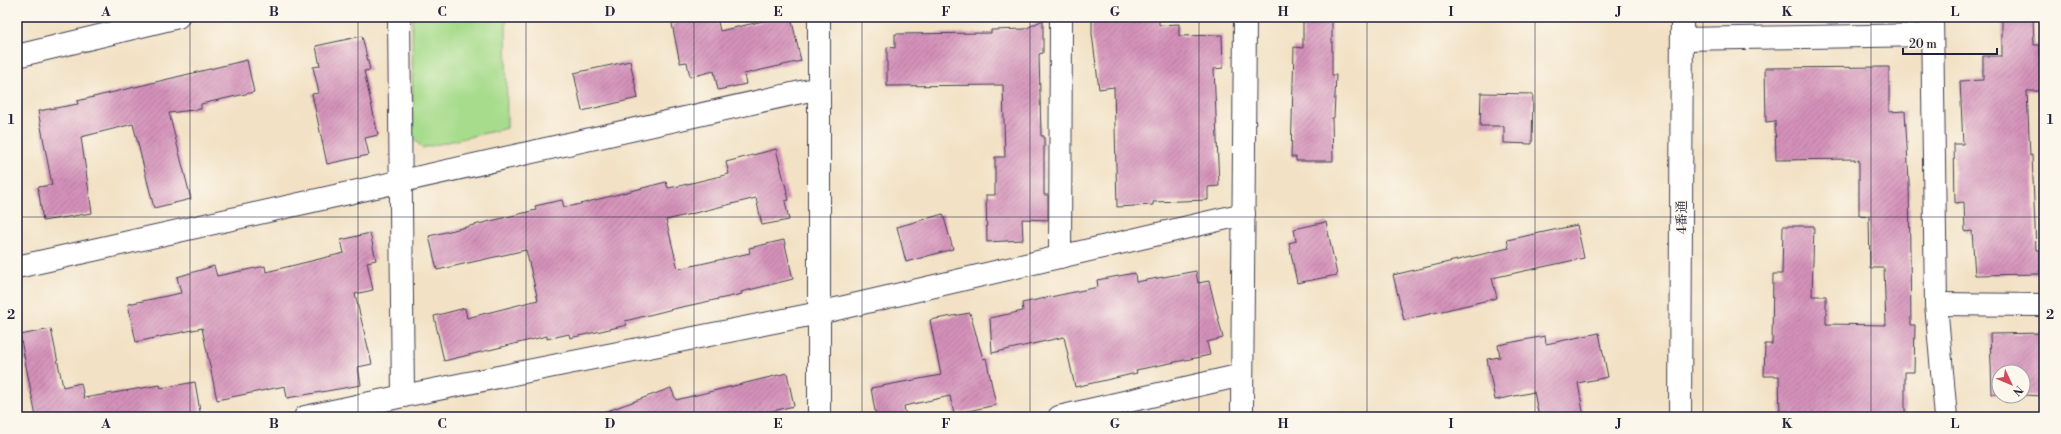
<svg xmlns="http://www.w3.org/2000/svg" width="2061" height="434" font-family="'Libre Bodoni','Noto Serif JP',serif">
	<defs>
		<pattern id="building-hatch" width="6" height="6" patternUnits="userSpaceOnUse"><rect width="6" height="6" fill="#d491b9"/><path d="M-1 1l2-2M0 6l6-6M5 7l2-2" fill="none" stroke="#ac7698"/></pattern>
	</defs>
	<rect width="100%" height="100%" fill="#fbf7ec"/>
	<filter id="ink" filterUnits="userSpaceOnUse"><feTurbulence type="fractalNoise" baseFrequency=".025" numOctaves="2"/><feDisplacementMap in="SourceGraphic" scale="8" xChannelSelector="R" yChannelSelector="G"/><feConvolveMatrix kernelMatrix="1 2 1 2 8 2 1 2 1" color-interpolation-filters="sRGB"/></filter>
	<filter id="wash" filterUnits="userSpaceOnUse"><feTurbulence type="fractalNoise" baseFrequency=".012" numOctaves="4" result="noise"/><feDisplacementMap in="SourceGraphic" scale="16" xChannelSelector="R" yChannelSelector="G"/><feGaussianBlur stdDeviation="0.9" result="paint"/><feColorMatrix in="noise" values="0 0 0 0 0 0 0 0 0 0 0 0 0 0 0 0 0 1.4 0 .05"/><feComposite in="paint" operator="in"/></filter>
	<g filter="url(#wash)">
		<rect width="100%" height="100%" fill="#f2e1c4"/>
		<polygon fill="#a7dc8c" stroke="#647f64" points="412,17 506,17 507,128 422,148 413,137"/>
		<g id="blocks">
			<g fill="url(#building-hatch)">
				<polygon points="703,17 717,17 720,31 781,17 791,17 801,61 744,74 746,84 718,90 714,71 690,77 687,62 680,63 672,24"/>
				<polygon points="1092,17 1159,17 1159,25 1179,24 1179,36 1222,35 1223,68 1214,69 1219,186 1208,187 1208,200 1153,202 1153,205 1117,207 1114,87 1099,89 1092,34"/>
				<polygon points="1303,17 1332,17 1332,75 1336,75 1334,118 1332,118 1333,161 1296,161 1296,157 1291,157 1294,47 1303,48"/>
				<polygon points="2002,17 2033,17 2034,45 2040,45 2040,91 2027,91 2030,156 2032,155 2036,250 2040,250 2040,274 1975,275 1972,231 1965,232 1964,202 1955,203 1954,144 1963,144 1960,81 1983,80 1983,56 2002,56"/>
				<polygon points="1043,20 1043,53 1039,54 1041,136 1044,136 1044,195 1048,195 1048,220 1022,219 1023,240 987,242 986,195 995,195 995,157 1005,157 1003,85 887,86 887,47 895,48 895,34 991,33 991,30 1025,29"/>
				<polygon points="362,36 370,70 364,71 378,135 365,138 369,155 327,164 312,94 319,93 313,67 320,66 316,46"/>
				<polygon points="247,60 254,92 201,104 201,109 169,113 191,199 154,208 133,124 81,137 92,213 43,221 38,187 52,185 38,111 78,104 77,101"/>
				<polygon points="630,61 638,98 582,111 574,73"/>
				<polygon points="1889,67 1889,112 1905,111 1909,182 1911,325 1915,325 1914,372 1905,372 1905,417 1780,417 1779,376 1764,376 1765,344 1772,344 1773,274 1782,274 1783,226 1814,226 1812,296 1826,296 1826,324 1886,325 1884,268 1870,268 1869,216 1859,215 1859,160 1855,161 1855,159 1776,160 1775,121 1766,122 1765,68"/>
				<polygon points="1481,93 1533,94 1532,144 1504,143 1504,126 1480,126"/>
				<polygon points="776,149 789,200 785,201 789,220 762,225 756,198 666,220 678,269 750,253 749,248 784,240 793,279 741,292 742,294 673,309 625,321 627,325 570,338 569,334 547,339 547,336 444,361 434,316 465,308 467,318 538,300 526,250 437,270 429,236 536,210 535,206 562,200 564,207 572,206 666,182 668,188 679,186 729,174 726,162"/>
				<polygon points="943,214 953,249 906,262 897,227"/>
				<polygon points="1326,222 1337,275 1297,283 1289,243 1296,241 1294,229"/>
				<polygon points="1577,225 1584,258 1492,278 1497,298 1404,320 1393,275 1509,248 1507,240"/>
				<polygon points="370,233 376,260 367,262 373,290 355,294 372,364 358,367 361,385 287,398 285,386 217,400 202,328 136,342 128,304 181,293 177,277 214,266 217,276 265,266 266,272 344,253 341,240"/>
				<polygon points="1196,271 1198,283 1209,281 1223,338 1207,342 1210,355 1136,370 1137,373 1075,387 1064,337 992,353 990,318 1023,311 1022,303 1098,287 1097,280 1135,273 1136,282"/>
				<polygon points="970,313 983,359 986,358 996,405 954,414 950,396 904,406 906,417 876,417 871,388 941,375 930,320"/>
				<polygon points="51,329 63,387 81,383 84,398 160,385 161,388 195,382 201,417 36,417 20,335"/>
				<polygon points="1599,333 1608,377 1578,383 1584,417 1539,417 1534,392 1495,400 1487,359 1500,357 1498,345 1545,336 1546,344"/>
				<polygon points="2044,333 2044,396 2023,395 2023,372 1999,372 1999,394 1992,394 1990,334"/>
				<polygon points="787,373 794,406 747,417 599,417 599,414 671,388 676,400"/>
			</g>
		</g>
	</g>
	<g filter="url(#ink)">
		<use href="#blocks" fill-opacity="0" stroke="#413f50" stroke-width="1"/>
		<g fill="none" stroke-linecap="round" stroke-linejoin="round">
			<g stroke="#413f50" stroke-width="24">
				<g id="minor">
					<polyline points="399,17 403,396"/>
					<polyline points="1932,17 1936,304 1946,417"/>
					<polyline points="1682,39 1932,35"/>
					<polyline points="17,56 178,17"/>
					<polyline points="1060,257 1061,17"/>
					<polyline points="17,267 819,88"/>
					<polyline points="1936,304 2044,305"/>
					<polyline points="1242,409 1245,17"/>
					<polyline points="305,417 403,396 819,313 1244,214"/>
					<polyline points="819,417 819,17"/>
					<polyline points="1059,417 1242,375"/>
				</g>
			</g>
			<g stroke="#413f50" stroke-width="24">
				<polyline id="tertiary" points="1680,417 1682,17"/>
			</g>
			<use href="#minor" stroke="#fff" stroke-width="22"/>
			<use href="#tertiary" stroke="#fff" stroke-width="22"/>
		</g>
	</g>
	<path fill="none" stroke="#22223b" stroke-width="1" stroke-opacity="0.55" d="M190,17V417M358,17V417M526,17V417M694,17V417M862,17V417M1030,17V417M1199,17V417M1367,17V417M1535,17V417M1703,17V417M1871,17V417M17,217H2044"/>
	<g text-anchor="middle" stroke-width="3" stroke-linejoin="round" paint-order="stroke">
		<g font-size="13" fill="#22223b" stroke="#fbf7ec">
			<text transform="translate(1681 217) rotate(-90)" y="5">4番通</text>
		</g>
	</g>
	<rect width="2061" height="434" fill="none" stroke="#fbf7ec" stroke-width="44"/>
	<g transform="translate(2011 384) rotate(134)"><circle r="19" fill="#fbf7ec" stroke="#a4a2a5"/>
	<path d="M0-3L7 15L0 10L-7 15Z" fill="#d1495b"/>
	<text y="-6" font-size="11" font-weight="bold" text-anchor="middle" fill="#22223b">N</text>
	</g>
	<path d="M1903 48v6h94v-6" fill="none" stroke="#22223b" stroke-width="2"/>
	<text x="1909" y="48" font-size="12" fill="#22223b" stroke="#fbf7ec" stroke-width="3" paint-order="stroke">20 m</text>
	<rect x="22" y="22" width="2017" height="390" fill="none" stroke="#22223b" stroke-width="1.5"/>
	<g font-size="13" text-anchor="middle" font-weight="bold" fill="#22223b">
		<text x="106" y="16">A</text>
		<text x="274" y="16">B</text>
		<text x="442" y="16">C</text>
		<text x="610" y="16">D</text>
		<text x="778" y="16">E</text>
		<text x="946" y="16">F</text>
		<text x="1115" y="16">G</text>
		<text x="1283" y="16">H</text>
		<text x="1451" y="16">I</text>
		<text x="1619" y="16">J</text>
		<text x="1787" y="16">K</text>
		<text x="1955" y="16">L</text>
		<text x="11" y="124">1</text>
		<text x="2050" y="124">1</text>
		<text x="11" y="319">2</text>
		<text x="2050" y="319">2</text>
		<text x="106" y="428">A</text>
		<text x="274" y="428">B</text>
		<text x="442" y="428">C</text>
		<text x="610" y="428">D</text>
		<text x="778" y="428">E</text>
		<text x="946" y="428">F</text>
		<text x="1115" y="428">G</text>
		<text x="1283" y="428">H</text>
		<text x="1451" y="428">I</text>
		<text x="1619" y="428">J</text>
		<text x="1787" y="428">K</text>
		<text x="1955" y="428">L</text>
	</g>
</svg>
